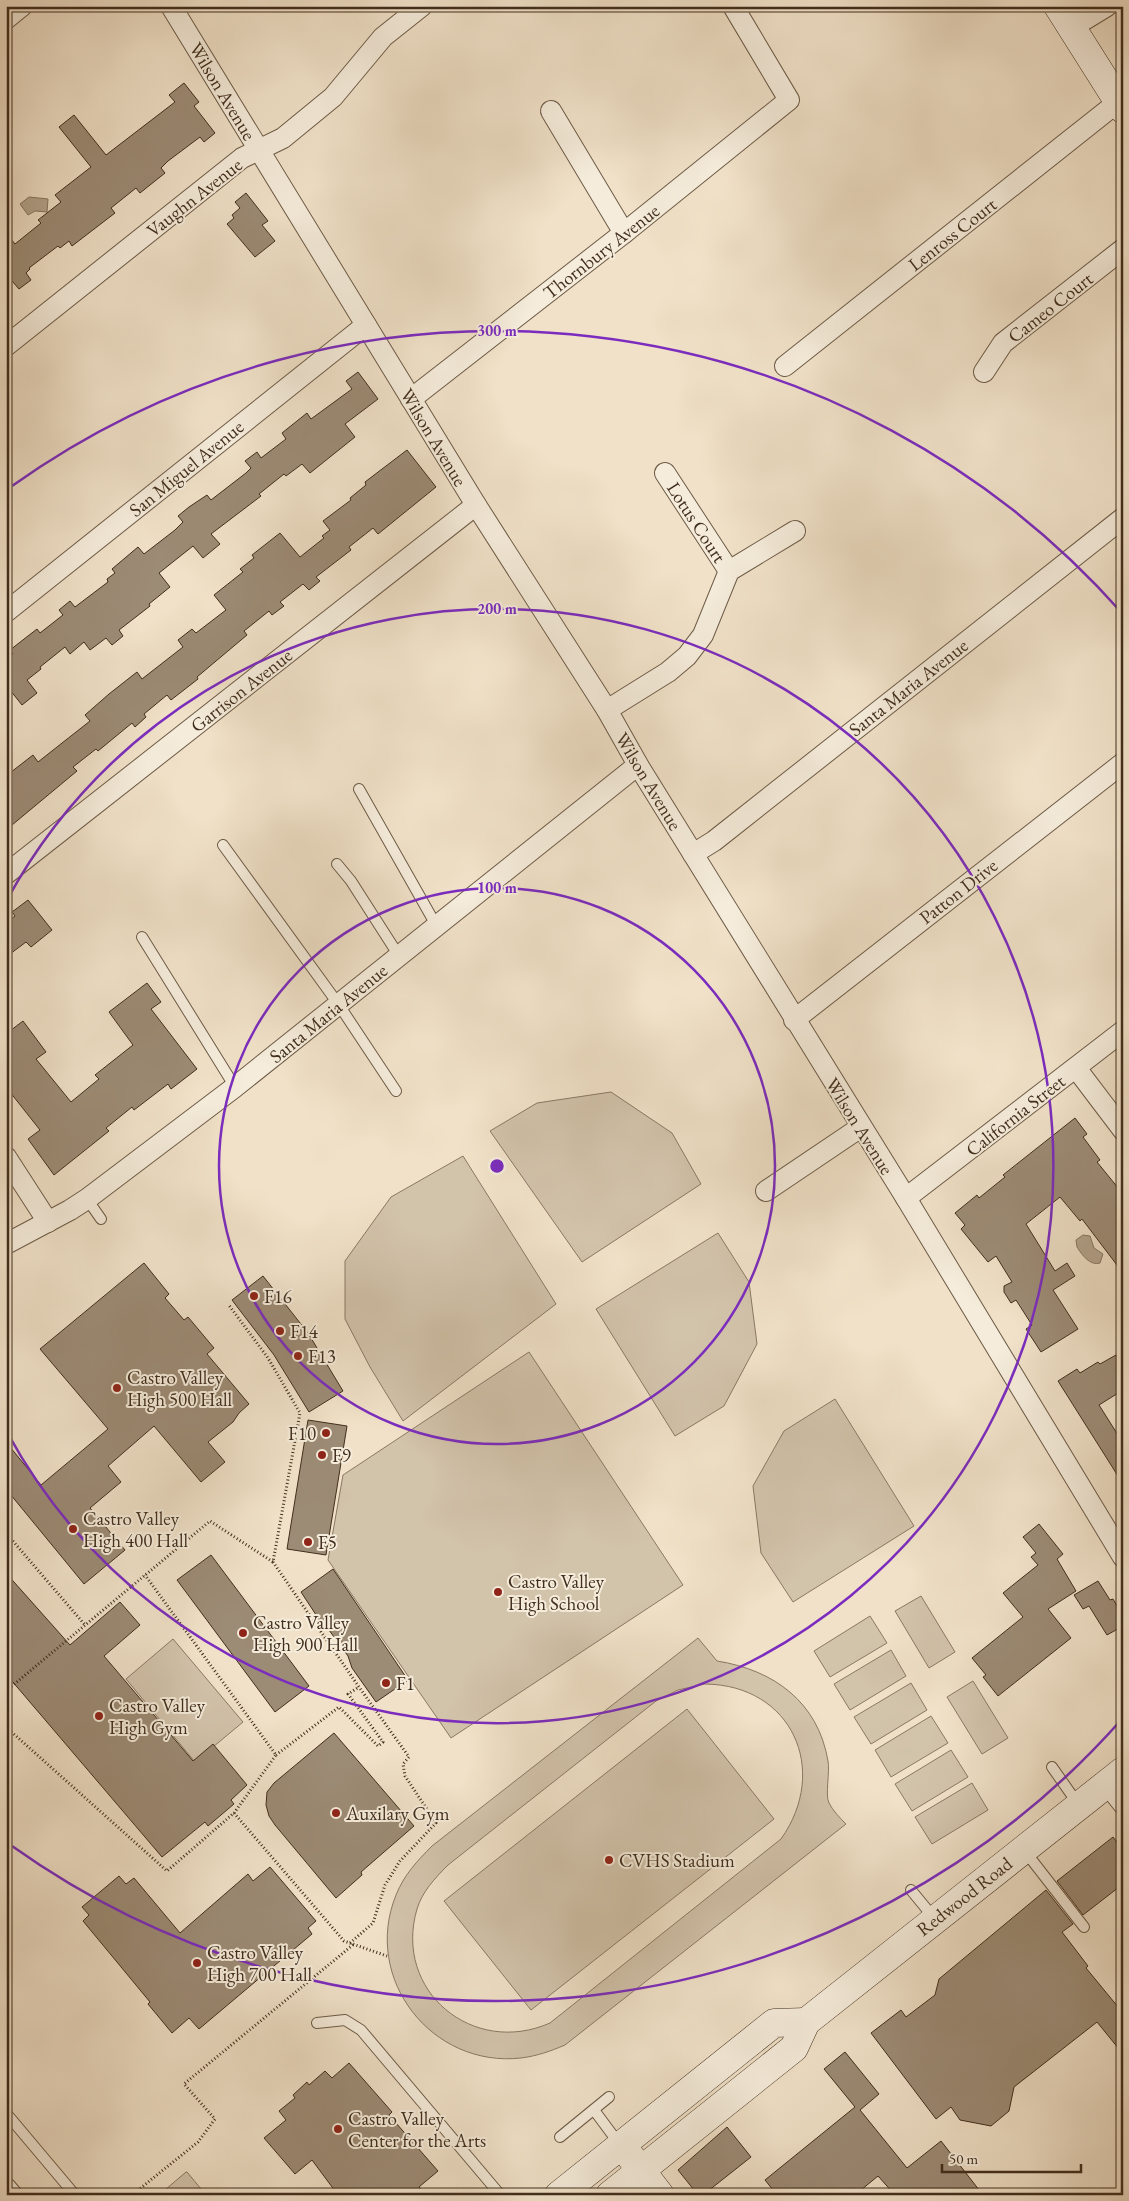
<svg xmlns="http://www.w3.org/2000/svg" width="1129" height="2201" font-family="'EB Garamond',serif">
	<rect width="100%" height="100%" fill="#f0e1c8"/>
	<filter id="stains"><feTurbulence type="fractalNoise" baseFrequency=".004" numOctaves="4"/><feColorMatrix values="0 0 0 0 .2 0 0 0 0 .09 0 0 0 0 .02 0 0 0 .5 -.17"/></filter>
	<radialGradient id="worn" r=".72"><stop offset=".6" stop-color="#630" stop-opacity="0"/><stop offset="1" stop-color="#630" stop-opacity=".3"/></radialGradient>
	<g fill="#d2c3ab" stroke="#8a7864" fill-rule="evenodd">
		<polygon points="611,1092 672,1133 701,1184 582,1262 490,1131 537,1103"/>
		<polygon points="463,1156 556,1304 403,1421 370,1367 345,1319 345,1261 391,1197"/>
		<polygon points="718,1233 749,1282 757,1344 724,1406 675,1436 596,1309"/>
		<polygon points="529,1352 683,1585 451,1738 328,1560 343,1475"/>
		<polygon points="835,1399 914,1526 793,1602 761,1553 753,1486 784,1431"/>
		<polygon points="921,1596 955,1652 929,1668 895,1611"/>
		<polygon points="870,1616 887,1643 830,1677 814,1651"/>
		<path d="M698,1638L717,1661C774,1670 818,1702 828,1761C830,1771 825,1796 829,1803C833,1811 840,1818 846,1824L565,2045C551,2051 537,2056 521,2058C432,2068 362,1979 396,1895C404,1875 417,1861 432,1846ZM705,1684C792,1685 830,1770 781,1839L550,2023C473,2057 393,1991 417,1909C422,1892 435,1878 448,1865L656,1701L678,1690Z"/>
		<polygon points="173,1639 243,1722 195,1762 126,1679"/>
		<polygon points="891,1650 906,1676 850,1710 834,1684"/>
		<polygon points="973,1681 1008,1738 982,1754 947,1697"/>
		<polygon points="911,1683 927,1710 871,1744 854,1717"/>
		<polygon points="687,1709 774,1819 531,2010 444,1901"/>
		<polygon points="931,1716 948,1743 891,1777 875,1750"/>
		<polygon points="951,1750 968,1777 912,1811 895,1784"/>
		<polygon points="972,1783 988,1810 932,1844 915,1817"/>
		<polygon points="187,2172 206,2195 159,2195 186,2172"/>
	</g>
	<g fill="#b4a48e" stroke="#867560">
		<polygon points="29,197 48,199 47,212 35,211 28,215 20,204"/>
		<path d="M1083,1235L1090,1236L1094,1248L1103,1254L1100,1263C1090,1266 1082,1255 1077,1247L1076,1240Z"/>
	</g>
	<g fill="#9c8b75" stroke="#412e1c">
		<polygon points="184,83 199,102 194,106 215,133 204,142 200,137 168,161 161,168 165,173 140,193 136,188 111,208 115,213 72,246 69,241 60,248 58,246 29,268 30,269 26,273 31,280 19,289 6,274 6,233 15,244 41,223 38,220 61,202 55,195 91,167 59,127 74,115 106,155 175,102 169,95"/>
		<polygon points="246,193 268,221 262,225 275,241 255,257 227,224 234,218 232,215 240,208 235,202"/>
		<polygon points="358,372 378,399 345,424 355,437 310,473 302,464 286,476 284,474 259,494 261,496 211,534 220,544 203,558 193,546 159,573 170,587 149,604 150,606 119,630 123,636 112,645 106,638 90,650 84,642 70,654 65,647 40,667 41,669 27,680 37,693 22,705 6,685 6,659 13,654 10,650 37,629 40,633 63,615 59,610 70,601 75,607 108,582 107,579 115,573 112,569 138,547 144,554 175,530 183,522 178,516 189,507 207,495 211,500 246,473 251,468 245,461 257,452 261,458 286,439 282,433 307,413 311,419 352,389 346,381"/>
		<polygon points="407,450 436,487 378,534 373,528 349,547 351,550 316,577 320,581 309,590 303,584 280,602 284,606 272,615 269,611 244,631 247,635 197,677 198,679 171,700 167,695 144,714 146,717 135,727 132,723 98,751 96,749 73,767 77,771 6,830 6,776 33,755 38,762 90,721 85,715 109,694 137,672 142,679 183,647 178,640 192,629 196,633 226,610 214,595 243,572 240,569 254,558 252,555 280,533 300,557 324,538 322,536 330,530 323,521 351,500 350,498 366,485 365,482"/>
		<polygon points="28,900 52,930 31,947 26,942 6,957 6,923 15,916 12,912"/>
		<polygon points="147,983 161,1002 151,1009 197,1069 171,1089 168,1084 134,1110 132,1107 106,1128 109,1131 54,1175 28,1139 40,1130 6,1087 6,1034 23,1021 46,1052 36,1059 71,1102 99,1079 95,1075 133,1045 109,1012"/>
		<polygon points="1075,1118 1087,1134 1083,1137 1100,1160 1097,1162 1123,1194 1123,1273 1082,1219 1080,1221 1060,1197 1026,1224 1055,1271 1067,1263 1075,1276 1053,1290 1078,1329 1041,1352 1026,1329 1032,1325 1016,1300 1011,1303 1004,1292 1004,1286 1012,1282 996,1256 988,1262 961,1229 965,1225 955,1213 977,1195 979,1198 1005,1177 1003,1175"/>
		<polygon points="144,1263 169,1294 165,1298 184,1320 188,1317 214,1348 207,1354 249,1404 239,1413 233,1422 208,1442 225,1462 201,1482 154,1426 108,1466 121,1482 90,1508 125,1550 84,1584 6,1489 6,1442 41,1485 108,1429 40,1349"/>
		<polygon points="263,1276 308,1333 343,1391 309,1412 274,1355 232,1300"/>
		<polygon points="1116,1355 1123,1366 1123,1390 1099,1405 1123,1443 1123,1484 1058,1381 1077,1369 1080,1373 1098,1362 1100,1364"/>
		<polygon points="308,1420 347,1426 326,1555 287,1549"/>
		<polygon points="1039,1524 1063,1554 1057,1559 1076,1591 1048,1609 1071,1638 998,1696 983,1677 986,1675 972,1658 1023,1617 1003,1593 1038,1565 1031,1557 1036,1553 1023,1537"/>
		<polygon points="211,1555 309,1686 275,1712 177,1580"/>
		<polygon points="333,1569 408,1680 376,1702 352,1668 348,1656 326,1626 324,1627 301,1592"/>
		<polygon points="6,1573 70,1645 120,1602 140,1625 104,1656 193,1761 213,1744 247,1785 231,1800 234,1804 208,1826 205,1822 162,1857 6,1674"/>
		<polygon points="1098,1581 1110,1600 1113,1599 1123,1616 1123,1626 1107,1635 1089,1606 1083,1609 1074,1595"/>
		<polygon points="334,1733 414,1826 361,1872 362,1875 336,1898 275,1825 269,1816 266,1805 267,1792 274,1783"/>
		<polygon points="1113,1837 1123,1850 1123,1884 1083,1915 1057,1881"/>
		<polygon points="270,1867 316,1921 308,1928 312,1934 199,2029 189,2018 172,2033 148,2004 150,2002 83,1921 89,1915 82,1907 119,1876 126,1884 134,1878 180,1933 248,1874 253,1881"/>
		<polygon points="1046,1890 1073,1924 1062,1932 1088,1966 1086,1968 1123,2013 1123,2054 1097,2022 1014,2087 1009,2111 991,2126 960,2120 951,2107 936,2119 871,2033 901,2010 906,2017 935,1995 939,1979"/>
		<polygon points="845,2052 879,2094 860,2110 907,2168 941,2141 983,2195 895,2195 878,2176 855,2195 777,2195 765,2180 855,2107 824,2069"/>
		<polygon points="349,2063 392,2112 389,2115 438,2171 419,2187 425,2195 338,2195 312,2160 295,2174 264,2138 286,2120 279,2111 295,2098 293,2095 307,2082 309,2085 325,2071 332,2078"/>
		<polygon points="727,2127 751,2157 703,2195 698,2195 678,2170"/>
	</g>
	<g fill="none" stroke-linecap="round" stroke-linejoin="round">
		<g stroke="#6d5b47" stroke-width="12">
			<g id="lane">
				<polyline points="359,789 436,925"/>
				<polyline points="223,845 339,1005 396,1091"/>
				<polyline points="337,864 351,881 399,956"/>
				<polyline points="142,937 235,1087"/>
				<polyline points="87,1199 101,1219"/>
				<polyline points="1052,1767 1078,1804"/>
				<polyline points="1024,1850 1084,1927"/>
				<polyline points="911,1890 934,1918"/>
				<polyline points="317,2023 345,2020 361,2030 497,2191"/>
				<polyline points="594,2110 620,2145"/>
				<polyline points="6,2113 75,2195"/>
				<polyline points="560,2137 609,2097"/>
			</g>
		</g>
		<g stroke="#6d5b47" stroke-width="22">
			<g id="street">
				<polyline points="171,6 476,505 607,710 638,765 906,1198 1123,1557"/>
				<polyline points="6,19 22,6"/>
				<polyline points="1071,28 1107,6"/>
				<polyline points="551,111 624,233"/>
				<polyline points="6,346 242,158 283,138 333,97 383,37 422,6"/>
				<polyline points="785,366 1118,102"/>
				<polyline points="984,372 1003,343 1123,249"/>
				<polyline points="411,399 624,233 789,100 733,6"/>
				<polyline points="665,473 729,571"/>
				<polyline points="6,612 366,325"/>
				<polyline points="607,710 668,672 687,656 703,635 729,571 795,531"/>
				<polyline points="693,854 714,841 1123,518"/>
				<polyline points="6,874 476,505"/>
				<polyline points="794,1020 1123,763"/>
				<polyline points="1076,1068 1123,1130"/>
				<polyline points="6,1157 48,1222"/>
				<polyline points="766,1191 861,1127"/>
				<polyline points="906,1198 1123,1031"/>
				<polyline points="6,1244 70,1210 87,1199 235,1087 638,765"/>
				<polyline points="1107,1784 1123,1804"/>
				<polyline points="6,2188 12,2195"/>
			</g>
		</g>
		<g stroke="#412e1c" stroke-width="29">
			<g id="secondary">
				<polyline points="1058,6 1123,109"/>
				<polyline points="630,2156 660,2195"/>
				<polyline points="559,2195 774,2023 806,2022"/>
				<polyline points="610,2195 794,2048 806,2022 1123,1771"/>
			</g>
		</g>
		<g stroke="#412e1c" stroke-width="3" stroke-dasharray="1 2.5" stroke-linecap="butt">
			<polyline points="6,1533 85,1625"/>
			<polyline points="273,1562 359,1687 348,1694 383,1742 378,1746 339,1707 276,1755"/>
			<polyline points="6,1691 210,1521 273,1562 300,1413 268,1358 228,1304"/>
			<polyline points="6,1727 167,1871 234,1813 276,1755 145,1575"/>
			<polyline points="234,1813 344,1941 387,1956"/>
			<polyline points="350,1943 373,1923 385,1885 400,1861 436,1823 405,1776 403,1764 409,1757 359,1687"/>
			<polyline points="132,2195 198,2142 215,2119 184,2084 354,1944"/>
		</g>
		<use href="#lane" stroke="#f5ecdb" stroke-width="10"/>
		<use href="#street" stroke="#f5ecdb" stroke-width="20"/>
		<use href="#secondary" stroke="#f5ecdb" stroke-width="28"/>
	</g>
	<g fill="none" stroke="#7b2cbf" stroke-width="2.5">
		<circle cx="497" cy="1166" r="278"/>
		<path d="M7 900A557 557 0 1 1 7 1432"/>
		<path d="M1122 1719A835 835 0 0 1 12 1846M12 486A835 835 0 0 1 1122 613"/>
	</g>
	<g fill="#8f2418" stroke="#f5ecdb" stroke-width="2">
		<circle cx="254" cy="1296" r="5"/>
		<circle cx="280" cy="1331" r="5"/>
		<circle cx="298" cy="1356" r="5"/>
		<circle cx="117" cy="1388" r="5"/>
		<circle cx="326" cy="1433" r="5"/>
		<circle cx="322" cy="1455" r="5"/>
		<circle cx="73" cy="1529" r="5"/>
		<circle cx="308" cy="1542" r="5"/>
		<circle cx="498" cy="1592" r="5"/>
		<circle cx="243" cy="1633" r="5"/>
		<circle cx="386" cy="1683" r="5"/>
		<circle cx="99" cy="1716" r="5"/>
		<circle cx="336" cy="1813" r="5"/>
		<circle cx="609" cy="1860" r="5"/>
		<circle cx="197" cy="1963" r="5"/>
		<circle cx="338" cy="2129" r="5"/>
	</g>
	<g text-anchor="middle" stroke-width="4" stroke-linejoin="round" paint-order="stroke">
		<g font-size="19" fill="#412e1c" stroke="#f5ecdb">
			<text transform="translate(223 91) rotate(59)" y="7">Wilson Avenue</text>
			<text transform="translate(194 197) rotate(-38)" y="7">Vaughn Avenue</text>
			<text transform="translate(952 234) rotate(-38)" y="7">Lenross Court</text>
			<text transform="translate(601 251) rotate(-38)" y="7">Thornbury Avenue</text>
			<text transform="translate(1050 307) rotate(-38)" y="7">Cameo Court</text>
			<text transform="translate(434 437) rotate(59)" y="7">Wilson Avenue</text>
			<text transform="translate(186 468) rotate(-39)" y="7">San Miguel Avenue</text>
			<text transform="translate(697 522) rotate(57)" y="7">Lotus Court</text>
			<text transform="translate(908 687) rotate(-38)" y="7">Santa Maria Avenue</text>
			<text transform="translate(241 690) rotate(-38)" y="7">Garrison Avenue</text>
			<text transform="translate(649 781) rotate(59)" y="7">Wilson Avenue</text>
			<text transform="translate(958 891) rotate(-38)" y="7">Patton Drive</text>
			<text transform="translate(328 1013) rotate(-39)" y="7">Santa Maria Avenue</text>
			<text transform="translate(1015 1115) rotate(-38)" y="7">California Street</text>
			<text transform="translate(860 1126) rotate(58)" y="7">Wilson Avenue</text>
			<text transform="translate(964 1896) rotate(-38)" y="7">Redwood Road</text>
		</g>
		<g font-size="19" fill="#412e1c" stroke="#f5ecdb" text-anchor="start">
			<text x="264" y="1303">F16</text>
			<text x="290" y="1338">F14</text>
			<text x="308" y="1363">F13</text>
			<text x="127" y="1384">Castro Valley<tspan x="127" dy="22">High 500 Hall</tspan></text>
			<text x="316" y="1440" text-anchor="end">F10</text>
			<text x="332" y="1462">F9</text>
			<text x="83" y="1525">Castro Valley<tspan x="83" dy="22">High 400 Hall</tspan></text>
			<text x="318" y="1549">F5</text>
			<text x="508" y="1588">Castro Valley<tspan x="508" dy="22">High School</tspan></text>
			<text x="253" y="1629">Castro Valley<tspan x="253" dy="22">High 900 Hall</tspan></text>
			<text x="396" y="1690">F1</text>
			<text x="109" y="1712">Castro Valley<tspan x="109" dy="22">High Gym</tspan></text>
			<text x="346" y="1820">Auxilary Gym</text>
			<text x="619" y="1867">CVHS Stadium</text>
			<text x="207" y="1959">Castro Valley<tspan x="207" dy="22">High 700 Hall</tspan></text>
			<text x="348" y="2125">Castro Valley<tspan x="348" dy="22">Center for the Arts</tspan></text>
		</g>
	</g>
	<circle cx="497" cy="1166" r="8" fill="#7b2cbf" stroke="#f5ecdb" stroke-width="2.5"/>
	<g font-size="15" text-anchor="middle" font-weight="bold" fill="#7b2cbf" stroke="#f5ecdb" stroke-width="4" stroke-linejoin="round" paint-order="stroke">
		<text x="497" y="336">300 m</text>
		<text x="497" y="614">200 m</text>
		<text x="497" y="893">100 m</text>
	</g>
	<rect width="1129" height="2201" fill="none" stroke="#f0e1c8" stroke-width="25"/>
	<rect x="8" y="8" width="1114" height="2186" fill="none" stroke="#412e1c" stroke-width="2.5"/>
	<rect x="12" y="12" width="1104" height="2176" fill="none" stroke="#412e1c"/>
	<path d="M942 2164v8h139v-8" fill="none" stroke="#412e1c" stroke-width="2.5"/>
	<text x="949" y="2164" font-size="15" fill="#412e1c" stroke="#f5ecdb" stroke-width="4" paint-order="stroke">50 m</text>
	<rect width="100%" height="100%" filter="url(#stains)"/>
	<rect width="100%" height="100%" fill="url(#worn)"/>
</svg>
